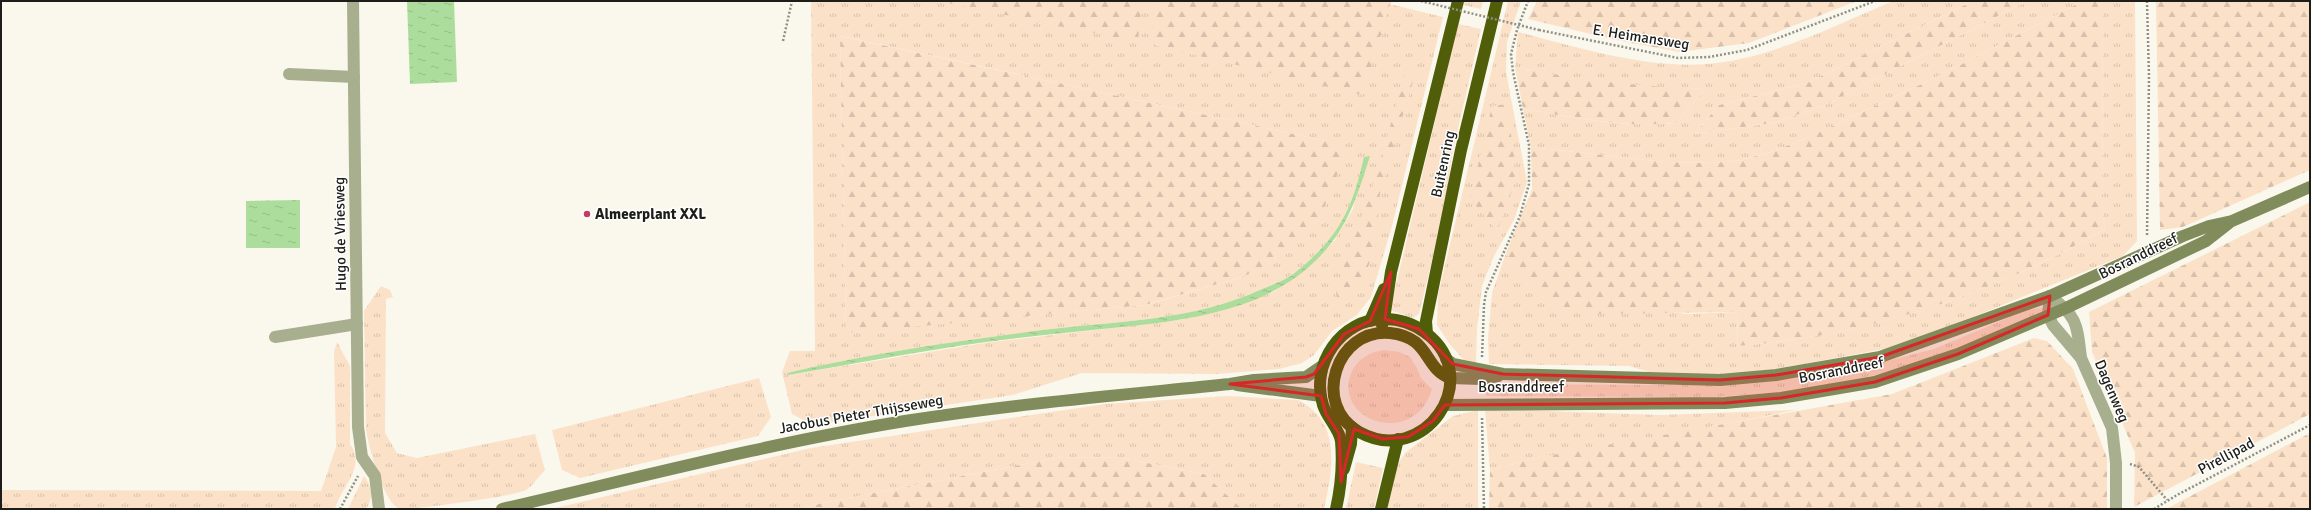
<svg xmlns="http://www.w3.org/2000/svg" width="2311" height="510" font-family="Signika,sans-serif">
	<defs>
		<pattern id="grass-tufts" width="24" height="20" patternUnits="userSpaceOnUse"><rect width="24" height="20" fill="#fce1c9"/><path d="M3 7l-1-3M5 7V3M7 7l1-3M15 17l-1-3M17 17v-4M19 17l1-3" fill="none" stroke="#d8c1ac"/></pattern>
		<pattern id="forest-firs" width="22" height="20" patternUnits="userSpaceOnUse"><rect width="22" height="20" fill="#fce1c9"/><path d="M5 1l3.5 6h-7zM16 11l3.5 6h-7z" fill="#d8c1ac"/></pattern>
		<pattern id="water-ripples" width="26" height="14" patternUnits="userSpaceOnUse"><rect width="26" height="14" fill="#addd9c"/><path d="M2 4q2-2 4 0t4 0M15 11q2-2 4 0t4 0" fill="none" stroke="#94bd86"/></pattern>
	</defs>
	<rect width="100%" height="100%" fill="#faf8ed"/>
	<g fill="url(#grass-tufts)" fill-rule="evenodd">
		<path d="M811,1H1377L1443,17L1392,226L1371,297L1357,315L1332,331L1314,355L1302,363L1279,369L1217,374L1082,373L1013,395L813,425L792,414L782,372L790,351H815ZM840,36H841L1326,141L1242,277L1146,305L846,332ZM1364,157L1353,209L1334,241L1310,266L1275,291L1229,308L1180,320L984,343L788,375L787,373C871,353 957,341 1042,330C1117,321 1193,321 1262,289C1274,284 1287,279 1297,271C1340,236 1352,209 1364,157Z"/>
		<polygon points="1464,1 1483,1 1481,9 1463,5"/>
		<polygon points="1508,1 1521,1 1507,42 1506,72 1527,182 1514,220 1494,256 1482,286 1477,329 1476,363 1464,360 1451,346 1437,325 1438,295"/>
		<path d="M1893,1H1973L1807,83L1719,105L1695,134L1772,123L1823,106L2027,1H2083L1943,74L1807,138L1771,152L1742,160L1714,163L1664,162L1531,147L1523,109C1573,117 1625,128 1676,123L1705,89L1655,88L1559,76L1515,67L1518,32C1580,48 1652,71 1717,63C1774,57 1840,23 1893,1Z"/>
		<path d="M2099,1H2135L2137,241L2123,256L1958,323L1884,349L1782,368L1735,374L1703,375L1649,372L1629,366L1489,364L1488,338L1492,293L1506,253L1523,279L1545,299L1688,314L1737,312L1738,346C1866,336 1994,294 2105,229L2102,206L2103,9Z"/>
		<polygon points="1458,24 1481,29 1452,155 1445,207 1419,314 1413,318 1390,310"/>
		<path d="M381,286L390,290L393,297L386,299L385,433L397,453L417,458L535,434L545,470C539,476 533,486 526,490C516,496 410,510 400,509C383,503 369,447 366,430L364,311Z"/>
		<polygon points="2045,308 2044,313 1966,346 1876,375 1788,392 1715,397 1486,396 1485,384 1661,385 1764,382 1789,379 1860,368 1934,349 2029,309"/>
		<path d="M337,342L350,366V444C367,467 341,487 335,509H1V490L321,491L336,447L334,352Z"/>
		<path d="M1384,350L1399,352L1410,357L1417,368L1421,378L1432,389C1414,450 1330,420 1352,371C1359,358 1370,352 1384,350Z"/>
		<polygon points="759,378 771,417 758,436 580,478 562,470 552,430"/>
		<path d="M1228,396L1298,400C1342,422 1333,469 1324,509H1242L1204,474L1122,458L1061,457L822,503L801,509H551L811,448L1105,404Z"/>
		<polygon points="1485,409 1660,415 1796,410 1629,443 1530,459 1490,471"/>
		<polygon points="1478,410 1478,509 1387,509 1396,467 1405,453 1453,416"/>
		<polygon points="1356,462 1383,468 1374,509 1346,509"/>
		<path d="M364,476C372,487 374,497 366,509H348Z"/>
	</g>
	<g fill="url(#forest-firs)">
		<polygon points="938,1 1142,1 1138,42"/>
		<polygon points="1154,1 1391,1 1363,95 1157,46 1151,42"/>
		<polygon points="1537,1 1857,1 1749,43 1679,52 1616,40 1528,19"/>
		<polygon points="1973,1 2027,1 1823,106 1772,123 1695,134 1719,105 1807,83"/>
		<path d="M2083,1H2099L2103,9L2102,206L2105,229C1993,294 1867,336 1738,346L1737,312L1590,314L1561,308L1545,299L1522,279L1506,253L1532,189L1531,147L1664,162L1714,163L1742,160L1771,152L1807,138L1943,74Z"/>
		<polygon points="2156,1 2310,1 2310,170 2183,227 2160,230"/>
		<polygon points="840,36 1326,141 1344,148 1333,188 1322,211 1310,227 1282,253 1263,267 1242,277 1145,305 846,333"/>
		<path d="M1515,67C1578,80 1641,87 1705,89L1676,123C1625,128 1573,117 1523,109Z"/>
		<polygon points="1416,71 1380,193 1376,245 1361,286 1340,306 1336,292 1344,263 1371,192 1406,72"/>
		<polygon points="1507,104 1514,156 1515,183 1497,231 1470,199 1492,106"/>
		<polygon points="2310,202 2310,414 2134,507 2135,453 2092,352 2089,312"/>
		<polygon points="2034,338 2047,341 2073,369 2107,458 2107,509 1489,509 1490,471 1530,459 1892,394"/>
		<polygon points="2310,433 2310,509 2166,509"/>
		<polygon points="1061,457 1122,458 1204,474 1242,509 801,509 822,503"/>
	</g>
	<g fill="url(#water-ripples)">
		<polygon points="407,1 454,1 457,82 410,84"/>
		<path d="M1370,156C1356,200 1346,234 1310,266C1255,315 1173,322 1102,329C1064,333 1025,337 986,342C920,351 854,364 788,375L787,373C870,353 957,341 1042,330C1117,321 1193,321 1262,289C1274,284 1288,279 1297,271C1340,236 1352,209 1364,157Z"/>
		<polygon points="300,200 300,248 246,248 246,201"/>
	</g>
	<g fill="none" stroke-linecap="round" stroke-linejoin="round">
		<g stroke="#908f87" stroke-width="2.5" stroke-dasharray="2 2" stroke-linecap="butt">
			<polyline points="2147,1 2149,76 2147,237"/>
			<polyline points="1539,30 1678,58 1709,57 1747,50 1875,1"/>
			<polyline points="783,41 792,1"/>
			<polyline points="1482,357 1484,305 1486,292 1520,216 1529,184 1529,145 1513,72 1511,54 1517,30 1528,1"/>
			<polyline points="1482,418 1484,509"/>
			<polyline points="2130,464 2139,467 2167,500"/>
			<polyline points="340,509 358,476"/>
			<polyline points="2154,509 2177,495 2310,425"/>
		</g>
		<g stroke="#a7af8f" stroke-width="12">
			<polyline points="353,1 358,427 362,457 375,476 379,509"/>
			<polyline points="289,74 354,77"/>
			<polyline points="2050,296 2048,315 2053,325 2081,358 2112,428 2116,463 2116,509"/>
			<path d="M2050,296C2078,317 2077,325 2081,358"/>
			<polyline points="275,337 357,324"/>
		</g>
		<g stroke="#818c5c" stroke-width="12">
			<polyline points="1446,359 1453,364 1503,374 1720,380 1776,375 1880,357 2050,296 2183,236 2209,226 2232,221 2310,187"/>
			<polyline points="1450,378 1481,379 1498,376"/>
			<polyline points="1237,385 1321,396"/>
			<polyline points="1445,405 1725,403 1781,398 1875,382 1958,354 2066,308 2206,241 2229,223"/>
			<path d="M502,509C636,478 770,443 905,421C1013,404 1122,395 1230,384L1254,380L1306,377L1322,366"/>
		</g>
		<g stroke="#505d09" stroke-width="12">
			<polyline points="1370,321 1384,289"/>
			<polyline points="1382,325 1384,319 1391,272 1458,1"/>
			<polyline points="1427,334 1426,321 1461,150 1497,1"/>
			<polyline points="1344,469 1351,444 1352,427"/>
			<path d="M1336,509C1341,487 1343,464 1341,441C1339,428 1327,418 1323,405C1310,365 1341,318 1385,319C1399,319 1414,324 1426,333C1486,379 1424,468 1359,432C1311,405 1336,328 1390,333C1431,337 1423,368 1450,378"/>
			<polyline points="1381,509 1398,439"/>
		</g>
		<polyline stroke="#908f87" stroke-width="2.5" stroke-dasharray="2 2" stroke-linecap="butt" points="1421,1 1539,30"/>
	</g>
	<path fill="#d62828" fill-opacity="0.2" stroke="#d62828" stroke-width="3" stroke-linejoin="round" d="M1391,272L1385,319L1419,329L1453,364L1503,374L1720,380L1776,375L1880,357L2050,296L2048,315L1958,354L1875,382L1781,398L1725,403L1445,405L1433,421L1408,437L1382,439L1354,429L1341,482L1339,434L1326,414L1321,396L1230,384L1306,377L1314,374L1344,334L1370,321Z"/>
	<circle fill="#c83a65" stroke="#fff" stroke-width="1.5" cx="587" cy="214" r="4"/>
	<g text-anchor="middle" stroke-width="3" stroke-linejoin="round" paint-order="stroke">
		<g font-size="15" fill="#1d1d19" stroke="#fff">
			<text transform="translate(1641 37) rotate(9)" y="5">E. Heimansweg</text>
			<text transform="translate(1443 164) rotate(-78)" y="5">Buitenring</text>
			<text transform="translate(340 234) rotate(-91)" y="5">Hugo de Vriesweg</text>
			<text transform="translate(2138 256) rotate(-26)" y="5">Bosranddreef</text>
			<text transform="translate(1841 370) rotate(-11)" y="5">Bosranddreef</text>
			<text x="1521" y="392">Bosranddreef</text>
			<text transform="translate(2112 391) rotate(67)" y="5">Dagenweg</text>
			<text transform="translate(861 414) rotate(-10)" y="5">Jacobus Pieter Thijsseweg</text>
			<text transform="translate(2226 456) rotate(-28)" y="5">Pirellipad</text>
		</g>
		<g font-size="15" font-weight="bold" fill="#1d1d19" stroke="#fff" text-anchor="start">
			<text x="595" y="219">Almeerplant XXL</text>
		</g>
	</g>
	<rect width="2311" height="510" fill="none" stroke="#1d1d19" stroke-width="4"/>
</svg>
